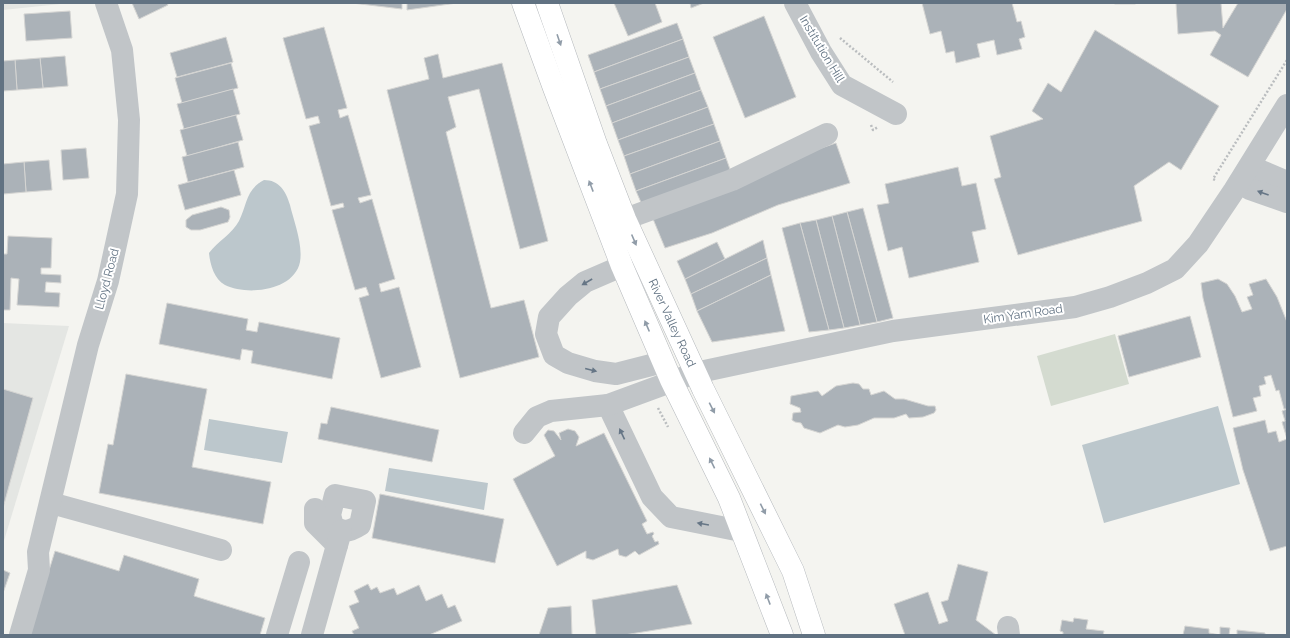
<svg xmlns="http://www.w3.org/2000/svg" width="1290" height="638" font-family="Raleway,sans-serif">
	<rect width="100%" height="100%" fill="#f4f4f0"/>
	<g fill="#e4e6e3">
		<polygon points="3,3 70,3 3,10"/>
		<polygon points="3,323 69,326 3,544"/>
	</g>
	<polygon fill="#d4dbd0" points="1115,334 1129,384 1051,406 1037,356"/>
	<g fill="#bcc7cc">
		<path d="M264,180C279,180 286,191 290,205C294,222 303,244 300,262C294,291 247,296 225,285C214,279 210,264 209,253C218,241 232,234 239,221C247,205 246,189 264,180Z"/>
		<polygon points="1218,406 1240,484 1104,523 1082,445"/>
		<polygon points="209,419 288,432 282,463 204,450"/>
		<polygon points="389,468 488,483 484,510 385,491"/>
	</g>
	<g fill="#abb2b8" stroke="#d5d5d3">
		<polygon points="132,3 167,3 168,5 139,19"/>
		<polygon points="352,3 402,3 402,9"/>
		<polygon points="407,3 457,3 407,10"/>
		<polygon points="614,3 655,3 662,22 628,36"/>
		<polygon points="690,3 704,3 691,8"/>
		<polygon points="922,3 1012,3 1017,22 1021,21 1025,37 1019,39 1022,49 997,55 994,40 977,44 980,57 956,63 954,51 946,53 941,31 930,34"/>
		<rect x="1115" y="3" width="20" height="1"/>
		<polygon points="1176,3 1221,3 1223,28 1238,3 1287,3 1287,9 1248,77 1210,55 1221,35 1215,31 1178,34"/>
		<polygon points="70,11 72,38 26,41 24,14"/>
		<polygon points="764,16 796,97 745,118 713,37"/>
		<polygon points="677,23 683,39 594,72 588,55"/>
		<polygon points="324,27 347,108 338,110 340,118 348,115 371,195 358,198 360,203 372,199 395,279 379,284 381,292 399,287 421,367 381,378 359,298 369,295 366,287 355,290 332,210 344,207 343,203 331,206 309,126 320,123 318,116 306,119 283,38"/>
		<polygon points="1095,30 1219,106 1181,170 1169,162 1134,186 1142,221 1018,255 994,179 1001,177 990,136 1043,119 1032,111 1048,83 1061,92"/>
		<polygon points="226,37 233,62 177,77 170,53"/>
		<polygon points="683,39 689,57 600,89 594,72"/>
		<polygon points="438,54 443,78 502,63 548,241 520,249 479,89 448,97 456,127 446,132 491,308 524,300 539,357 460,378 387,90 429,79 424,58"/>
		<polygon points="65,56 68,86 43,88 40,58"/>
		<polygon points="689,57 695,73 606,106 600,89"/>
		<polygon points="40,58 43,88 17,90 15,60"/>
		<polygon points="15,60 17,90 3,91 3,61"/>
		<polygon points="231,63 238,88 182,103 175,78"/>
		<polygon points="695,73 701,90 612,123 606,106"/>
		<polygon points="233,89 240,114 184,129 177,104"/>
		<polygon points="701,90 708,107 618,140 612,123"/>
		<polygon points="708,107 714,124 624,156 618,140"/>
		<polygon points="236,115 243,140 187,156 180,130"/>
		<polygon points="714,124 720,141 630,174 624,156"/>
		<polygon points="720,141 726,158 636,191 630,174"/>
		<polygon points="238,142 244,167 188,182 182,157"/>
		<polygon points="836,143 850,183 778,205 712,233 665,248 651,214 772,165"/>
		<polygon points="86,148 89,178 63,180 61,150"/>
		<polygon points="726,158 732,175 643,207 636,191"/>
		<polygon points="49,160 52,190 26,192 24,162"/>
		<polygon points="24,162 26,192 3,194 3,164"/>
		<polygon points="958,167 962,186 976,183 986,229 972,232 979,262 909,278 902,247 888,251 877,205 889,203 885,184"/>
		<polygon points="234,170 241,195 185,210 178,185"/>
		<polygon points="221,207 229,210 230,217 228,222 200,230 191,230 186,227 186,220 192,215"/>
		<polygon points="863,208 893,318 877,322 847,212"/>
		<polygon points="847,212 877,322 860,325 832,216"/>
		<polygon points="832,216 860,325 844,328 816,220"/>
		<polygon points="816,220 844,328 829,330 800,223"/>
		<polygon points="800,223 829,330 809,332 782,228"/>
		<polygon points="8,236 52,238 51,268 41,268 41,274 61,275 61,283 46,282 45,292 60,293 59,307 17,305 19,279 11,278 10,310 3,310 3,254 7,254"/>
		<polygon points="763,240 767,258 691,294 685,279"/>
		<polygon points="717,242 725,259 685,279 677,261"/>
		<polygon points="767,258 771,275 697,311 691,294"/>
		<polygon points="771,275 785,331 712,342 697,311"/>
		<polygon points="1218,279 1227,284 1235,296 1242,312 1252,309 1247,297 1253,295 1249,284 1266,279 1277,297 1287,322 1287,409 1284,409 1279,390 1276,391 1271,375 1264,377 1266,384 1259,386 1261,396 1253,398 1257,411 1233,417 1203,298 1201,283"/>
		<polygon points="167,303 248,319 246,330 257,332 259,322 340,338 332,379 251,363 253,351 242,349 240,360 159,344"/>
		<polygon points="1190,316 1201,357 1129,377 1118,336"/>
		<polygon points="126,374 207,389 192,467 271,482 263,524 99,493 108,444 113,445"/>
		<polygon points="853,383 859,384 863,389 869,389 871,395 884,391 895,399 904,399 928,406 935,406 936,410 934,413 923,417 909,418 906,414 894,418 874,418 858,425 845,427 838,425 820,433 804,428 801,423 795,422 792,420 793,413 801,412 800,408 790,404 791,396 818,391 822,396 836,386"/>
		<polygon points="3,389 33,398 3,508"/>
		<polygon points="331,407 439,430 432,462 318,439 321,423 327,424"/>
		<polygon points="1287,409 1287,546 1270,551 1243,470 1233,428 1265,420 1268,433 1276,431 1279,442 1287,439 1282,422 1285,421 1282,411"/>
		<polygon points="568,429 575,431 579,437 576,446 604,433 647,521 642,524 647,534 653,532 654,534 652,536 655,542 658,541 659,544 639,555 635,551 626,557 619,555 618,549 593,560 586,558 586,551 557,566 513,479 555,456 544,435 548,430 554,431 561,440 559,433"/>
		<polygon points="380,494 504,519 495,563 372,538"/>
		<polygon points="55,551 119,571 124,555 199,579 194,596 265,618 260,635 29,635"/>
		<polygon points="958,564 988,572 976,620 996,635 905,635 894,604 928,592 939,624 948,621 941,602 948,600"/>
		<polygon points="3,570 10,573 3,593"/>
		<polygon points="368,584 371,590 377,587 380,593 394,588 397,595 419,585 426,601 442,594 448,608 455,605 462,621 429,635 354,635 352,631 359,628 349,606 359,602 354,591"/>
		<polygon points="677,585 692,624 624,635 596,635 592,600"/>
		<polygon points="571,606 572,635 539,635 548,608"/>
		<polygon points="1074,618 1088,620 1086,629 1104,631 1103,635 1063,635 1063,632 1060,631 1062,620 1073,622"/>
		<polygon points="1185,626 1209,629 1209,633 1220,635 1220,627 1230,628 1229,635 1183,635"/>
		<polygon points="1237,630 1265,633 1265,635 1237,635"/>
	</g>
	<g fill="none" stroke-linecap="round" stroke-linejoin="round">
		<g stroke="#b4b8bc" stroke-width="23">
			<g id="major">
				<polyline points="523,3 554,88 622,266 671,380 729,498 782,635"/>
				<polyline points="547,3 596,144 625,219 703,389 793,571 814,635"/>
			</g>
		</g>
		<g stroke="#babdbf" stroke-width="2.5" stroke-dasharray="2 2" stroke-linecap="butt">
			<polyline points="840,38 893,82"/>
			<polyline points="871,125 873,130 878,127"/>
			<polyline points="1215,180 1213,179 1287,60"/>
			<polyline points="658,408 668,427"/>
		</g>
		<g stroke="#c1c5c8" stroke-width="22">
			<polyline points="795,3 821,52 842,85 896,114"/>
			<polyline points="1248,169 1259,170 1287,182"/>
			<polyline points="1239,183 1250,189 1287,202"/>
			<polyline points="625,219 732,180 827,134"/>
			<polyline points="622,266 585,282 568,296 549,317 546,334 554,355 568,363 595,371 616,374 663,362"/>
			<polyline points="608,405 652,497 671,517 741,531"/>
			<polyline points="524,433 537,417 551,411 608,405 695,373 893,331 1075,307 1110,297 1147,283 1175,269 1198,244 1233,192 1287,105"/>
			<path d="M335,495L365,501L360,525C349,532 343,533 333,526L330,515Z"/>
			<polyline points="51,503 221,550"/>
			<polyline points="315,509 315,523 337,545"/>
			<polyline points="1008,627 1009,635"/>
			<polyline points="20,635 39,570 38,552 88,345 108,281 127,194 129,120 122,50 106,3"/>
			<polyline points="277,635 299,562"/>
			<polyline points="312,635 341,531"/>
		</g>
		<use href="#major" stroke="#fff" stroke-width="22"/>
	</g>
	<defs><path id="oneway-solid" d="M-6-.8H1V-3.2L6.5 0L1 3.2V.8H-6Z"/></defs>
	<g fill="#909ca8">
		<use href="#oneway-solid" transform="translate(559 40) rotate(71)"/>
		<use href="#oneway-solid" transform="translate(591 186) rotate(-111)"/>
		<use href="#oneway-solid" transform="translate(634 240) rotate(67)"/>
		<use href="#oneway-solid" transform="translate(647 326) rotate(-113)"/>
		<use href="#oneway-solid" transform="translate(712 408) rotate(63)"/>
		<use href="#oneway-solid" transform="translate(712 463) rotate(-116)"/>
		<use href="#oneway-solid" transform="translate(763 509) rotate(64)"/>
		<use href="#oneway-solid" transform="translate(768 599) rotate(-111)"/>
	</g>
	<g fill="#667686">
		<use href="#oneway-solid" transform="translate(1263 193) rotate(-160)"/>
		<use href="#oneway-solid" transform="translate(587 282) rotate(150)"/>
		<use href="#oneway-solid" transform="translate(591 370) rotate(14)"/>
		<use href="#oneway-solid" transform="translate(622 434) rotate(-115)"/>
		<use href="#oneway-solid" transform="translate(703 524) rotate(-170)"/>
	</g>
	<g text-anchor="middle" stroke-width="4" stroke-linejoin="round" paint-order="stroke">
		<g font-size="12" fill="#617282" stroke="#fff">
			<text transform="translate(822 49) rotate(59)" y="4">Institution Hill</text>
			<text transform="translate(107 279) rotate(-75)" y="4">Lloyd Road</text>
			<text transform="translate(1023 314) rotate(-8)" y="4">Kim Yam Road</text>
			<text transform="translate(672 323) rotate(65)" y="4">River Valley Road</text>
		</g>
	</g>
	<rect width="1290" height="638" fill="none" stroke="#617282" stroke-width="8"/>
</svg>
